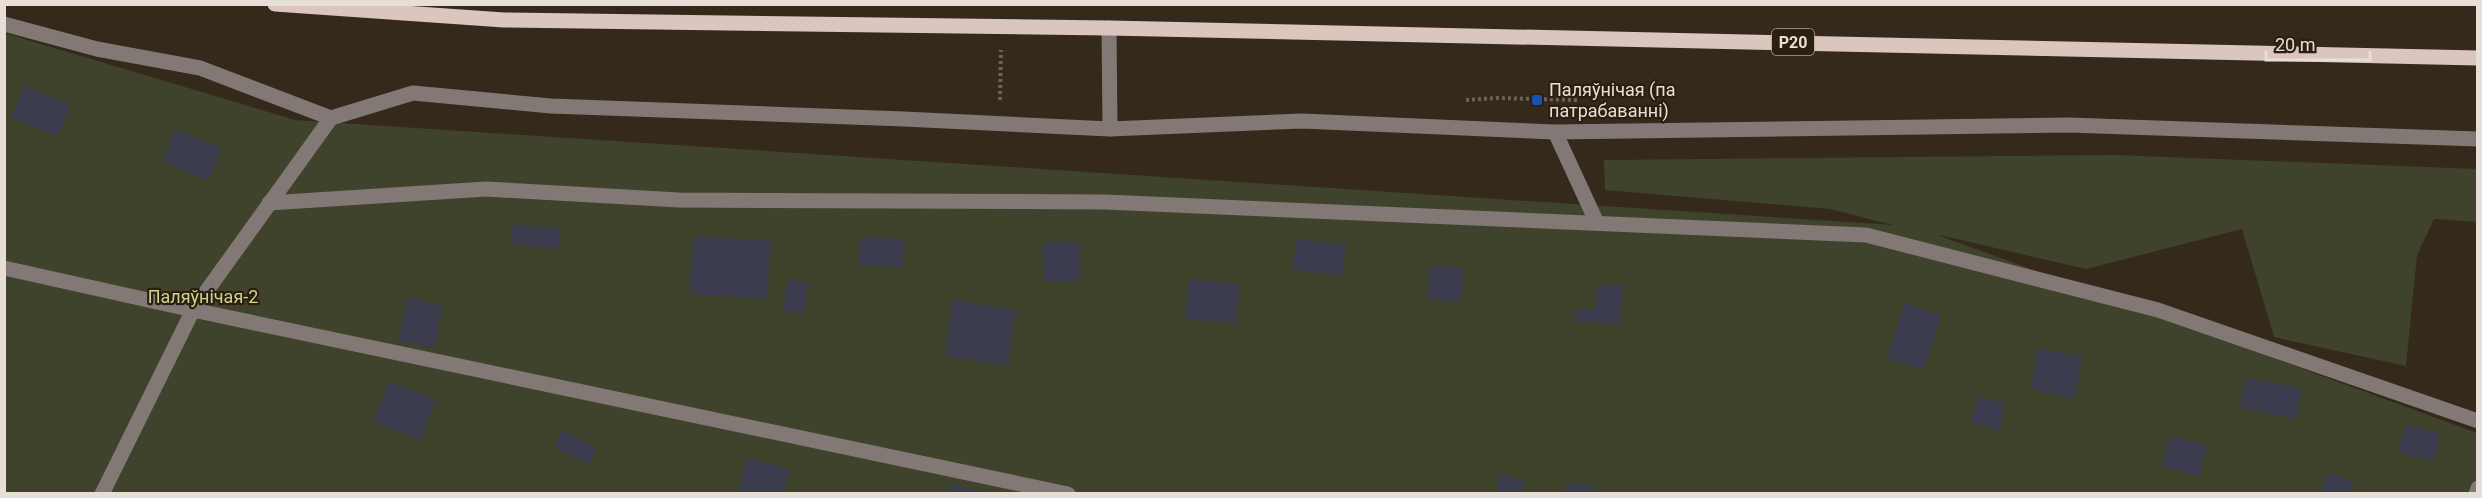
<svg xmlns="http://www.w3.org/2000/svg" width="2482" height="498" font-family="Roboto,sans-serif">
	<rect width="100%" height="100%" fill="#35291b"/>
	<polygon fill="#40432b" points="4,33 295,120 1893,225 1830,209 1605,190 1604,160 2115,155 2477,169 2477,222 2434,219 2417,255 2406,366 2274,337 2242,229 2086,269 1935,234 2477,433 2477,493 5,493"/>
	<g fill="#3b3d4e">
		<polygon points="24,86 70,104 57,136 11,118"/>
		<polygon points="175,130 222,148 209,180 162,162"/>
		<polygon points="512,224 561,229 558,249 509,244"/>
		<polygon points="693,236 771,241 767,299 689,294"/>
		<polygon points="861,236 905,240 902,268 858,264"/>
		<polygon points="1296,239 1346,245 1341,276 1292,269"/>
		<polygon points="1079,241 1081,280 1044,282 1042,243"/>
		<polygon points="1431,265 1464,268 1460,302 1427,299"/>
		<polygon points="788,279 809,283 803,314 783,310"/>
		<polygon points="1189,279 1240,284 1236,323 1185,319"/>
		<polygon points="1597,284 1623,286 1620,324 1575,321 1576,309 1595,310"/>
		<polygon points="407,297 443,306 434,348 398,340"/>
		<polygon points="953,300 1016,310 1008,365 945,356"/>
		<polygon points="1904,303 1941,315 1924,370 1887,359"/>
		<polygon points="2038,348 2083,357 2074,399 2030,389"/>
		<polygon points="2246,378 2301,388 2296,419 2240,407"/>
		<polygon points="388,381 435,399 420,440 373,422"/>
		<polygon points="1977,397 2005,403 1999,430 1971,423"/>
		<polygon points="2405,425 2440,433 2433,461 2398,453"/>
		<polygon points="563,430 596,448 588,464 554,447"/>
		<polygon points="2170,436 2207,445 2199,476 2162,467"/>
		<polygon points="746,458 790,468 783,494 738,494"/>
		<polygon points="2328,472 2354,482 2350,494 2320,494"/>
		<polygon points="1500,475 1524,480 1521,494 1496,494"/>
		<polygon points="1567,482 1596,487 1595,494 1565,494"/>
		<polygon points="952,484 984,493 984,494 949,494"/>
	</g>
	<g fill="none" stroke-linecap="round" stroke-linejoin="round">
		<g stroke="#6d6256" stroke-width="4" stroke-dasharray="3 3" stroke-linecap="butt">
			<polyline points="1000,100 1001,50"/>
			<polyline points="1466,100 1497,98 1578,100"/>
		</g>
		<g stroke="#827875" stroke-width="15">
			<polyline points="4,24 97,49 200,68 331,118"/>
			<polyline points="1109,28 1110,129"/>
			<polyline points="1555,132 1597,223"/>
			<polyline points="269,203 486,189 679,200 1105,202 1866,235 2158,310 2478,421"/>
			<polyline points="4,268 193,310 1068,494"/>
			<polyline points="102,494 193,310 331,118 413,93 551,106 904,119 1110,129 1302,121 1555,132 2069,125 2478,139"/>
			<polyline points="2476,494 2478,488"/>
		</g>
		<polyline stroke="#dac5bf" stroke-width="15" points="275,4 504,20 1109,28 2478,58"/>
	</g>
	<rect fill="#1a4fb4" stroke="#2b1f11" stroke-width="2" x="1531" y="94" width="12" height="12" rx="3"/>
	<g text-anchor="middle" stroke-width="4.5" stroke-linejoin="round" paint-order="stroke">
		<rect fill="#2b1f11" stroke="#afa59b" stroke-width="1.5" x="1772" y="29" width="42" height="26" rx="4.5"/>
		<g font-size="16" font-weight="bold" fill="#e7dfd6">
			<text x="1793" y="48">Р20</text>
		</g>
		<g font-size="18" fill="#e7dfd6" stroke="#2b1f11" text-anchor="start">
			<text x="1549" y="96">Паляўнічая (па<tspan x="1549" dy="21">патрабаванні)</tspan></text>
		</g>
		<g font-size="18" fill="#ccd48e" stroke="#2b1f11">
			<text x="203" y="303">Паляўнічая-2</text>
		</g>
	</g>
	<rect width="2482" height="498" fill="none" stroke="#e7dfd6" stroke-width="12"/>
	<path d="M2266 51v9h104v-9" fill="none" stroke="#e7dfd6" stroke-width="3"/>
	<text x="2275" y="51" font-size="18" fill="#e7dfd6" stroke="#2b1f11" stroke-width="4.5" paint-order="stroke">20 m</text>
</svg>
